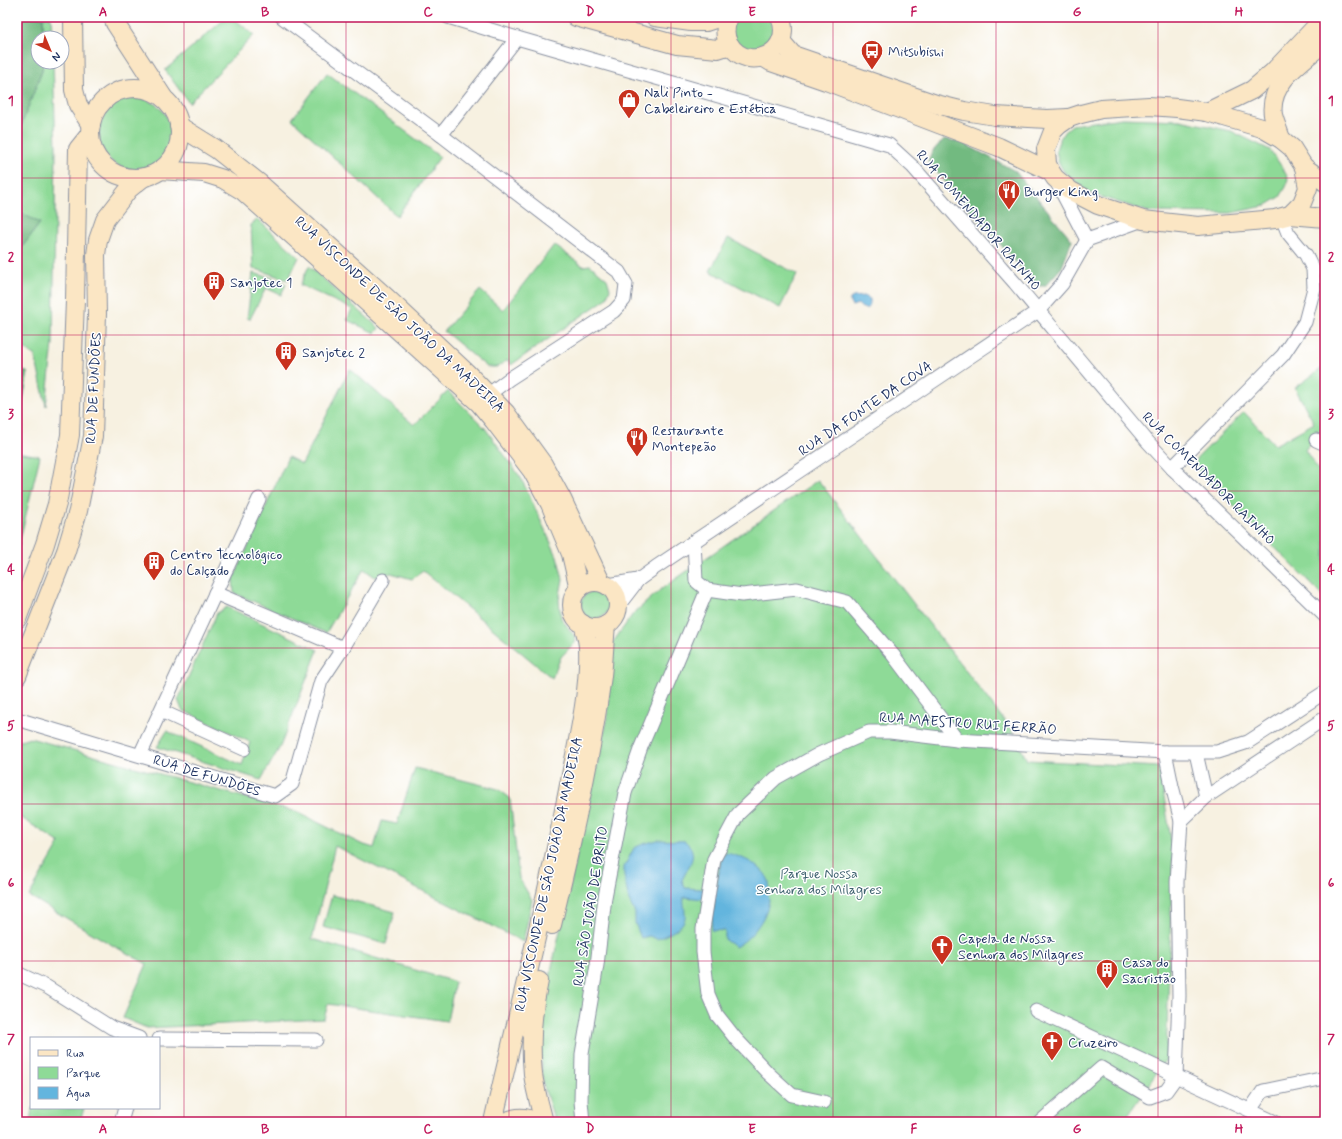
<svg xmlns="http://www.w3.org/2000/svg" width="1342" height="1139" font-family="Mynerve,sans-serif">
	<rect width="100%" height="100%" fill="#fff"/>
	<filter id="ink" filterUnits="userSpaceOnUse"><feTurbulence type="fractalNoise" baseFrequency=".025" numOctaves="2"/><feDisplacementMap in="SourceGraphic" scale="8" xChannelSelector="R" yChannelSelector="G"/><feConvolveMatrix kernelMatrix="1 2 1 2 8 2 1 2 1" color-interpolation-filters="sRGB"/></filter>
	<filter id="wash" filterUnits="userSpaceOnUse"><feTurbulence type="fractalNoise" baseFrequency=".012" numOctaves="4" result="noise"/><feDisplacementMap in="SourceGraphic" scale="16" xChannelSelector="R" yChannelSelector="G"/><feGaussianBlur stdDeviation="0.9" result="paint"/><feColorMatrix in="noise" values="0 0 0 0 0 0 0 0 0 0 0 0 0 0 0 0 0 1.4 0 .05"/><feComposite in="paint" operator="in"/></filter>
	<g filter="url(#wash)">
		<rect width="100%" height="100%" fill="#f7f1e1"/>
		<g fill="#8eda97" stroke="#54847a">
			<polygon points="43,17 51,17 52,38 43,38"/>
			<polygon points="227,17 232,17 254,35 189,103 165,70"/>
			<path d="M734,17H769C778,35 772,41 758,51L737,46L729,26Z"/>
			<polygon points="43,62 53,62 56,147 53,344 46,406 35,356 17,343 17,254 40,223 17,211 17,136 42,71"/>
			<polygon points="327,73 440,157 397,216 292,119"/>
			<circle cx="135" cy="134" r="36"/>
			<polygon points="1122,118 1180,120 1231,131 1270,150 1282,167 1288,178 1286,187 1280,197 1265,206 1231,213 1149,212 1089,193 1064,172 1058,161 1056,150 1059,141 1064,132 1072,125"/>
			<polygon points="257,219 299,257 288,280 253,268 251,225"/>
			<polygon points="728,238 797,274 780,308 710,271"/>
			<polygon points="554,245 583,266 590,265 607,279 610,289 606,299 511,365 508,360 497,367 487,367 444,331 480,290 503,310"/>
			<polygon points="309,266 379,328 375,333 347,320 352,309 300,285"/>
			<polygon points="253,273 269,277 286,284 281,295 266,288 250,319 247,318"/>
			<polygon points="1325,366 1325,427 1323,426 1305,450 1319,471 1325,473 1325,598 1198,470 1195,464 1197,458 1244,412 1275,445 1314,423 1295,388"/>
			<polygon points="350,369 414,425 448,391 485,428 521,478 557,556 563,579 559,600 561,618 575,637 574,643 561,657 552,678 423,571 412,579 391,573 375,577 364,569 326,633 234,593 233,580 288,457 302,464"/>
			<polygon points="17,452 40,456 17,552"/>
			<polygon points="818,480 1010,728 1027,760 1159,767 1173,851 1166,1059 1123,1122 555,1122 543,1084 539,1024 607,721 611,645 633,614 660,590"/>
			<circle cx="595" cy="605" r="14"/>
			<polygon points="227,607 318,650 280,747 261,780 157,747 167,731 242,765 250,742 182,710 178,700 217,613"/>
			<polygon points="30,738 297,812 361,844 374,848 382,821 397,824 415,768 498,789 510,798 519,878 532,900 523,942 335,846 312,939 455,982 447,1021 328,1004 324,1019 147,1028 123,1018 147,964 112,945 29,896 60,843 17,815 17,742"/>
			<polygon points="332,895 395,912 386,944 323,927"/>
			<polygon points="32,1108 84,1108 80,1122 30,1122"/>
		</g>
		<g fill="#72ba80" stroke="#46746f">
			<polygon points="17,17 43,17 43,38 38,38 38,62 43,62 42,71 17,136"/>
			<polygon points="944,139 961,142 1015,171 1072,240 1062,267 1045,286 1037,286 928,162 932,152"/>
			<polygon points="17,211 40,223 17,254"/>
			<polygon points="17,366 28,373 22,405 17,421"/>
		</g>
		<g fill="#63b5de" stroke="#3f729e">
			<path d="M864,296L870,299C871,309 864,312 858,304L852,306L850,303V299L853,297Z"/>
			<path d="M658,840L685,841C700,854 689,865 682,880L685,888L716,890L721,860L725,853C739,855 762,865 768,879C770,883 769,887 768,892C768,895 769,898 769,901C766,919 751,939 735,947L725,940V931L711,930L715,900L684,897C683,903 685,908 685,914C687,927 667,935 657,939L649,936L641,938L635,923V913L629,901L624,876V867L634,848L643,844Z"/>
		</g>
	</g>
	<g filter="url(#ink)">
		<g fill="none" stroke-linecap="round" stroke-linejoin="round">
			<g stroke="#8990a0" stroke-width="15">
				<g id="street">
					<polyline points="282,17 441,135 619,272 626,284 624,300 614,311 509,379 489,394"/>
					<polyline points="448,17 517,38 889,145 913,167 1015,283 1148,442 1172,468 1325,616"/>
					<polyline points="441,135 517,38"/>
					<polyline points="1057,183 1087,240"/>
					<polyline points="1316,440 1325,444"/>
					<polyline points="1172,468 1283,355 1305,322 1314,288 1313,269 1306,255 1288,233 1282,218"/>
					<polyline points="694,541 696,581 707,590 742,595 797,589 847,602 893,655 957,740"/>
					<polyline points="608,585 638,580"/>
					<polyline points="215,593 343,648"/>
					<polyline points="618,606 638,580 656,567 1038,311 1062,284 1087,240 1143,220"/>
					<polyline points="161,711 244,749"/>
					<polyline points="17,719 275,796 292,784 321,681 343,648 383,580"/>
					<polyline points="1196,753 1206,797"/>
					<polyline points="140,755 259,499"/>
					<polyline points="1181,821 1206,797 1325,718"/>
					<polyline points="17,973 47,987 112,1028 139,1038"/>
					<polyline points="1036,1011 1275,1122"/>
					<polyline points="159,1039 316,1040"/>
					<polyline points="824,1102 792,1095 768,1073 736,1039 717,1015 708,994 703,952 703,929 714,859 738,814 776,778 819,754 869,732 890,732 957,740 1165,752 1217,752 1248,742 1325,692"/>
					<polyline points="1250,1110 1263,1091 1325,1078"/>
					<polyline points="121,1122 125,1108"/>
					<polyline points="583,1122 581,1101 582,1054 597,965 605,897 625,793 641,747 707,590"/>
					<polyline points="1040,1122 1101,1068 1150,1097 1166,1091 1176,1077 1179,996 1177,882 1181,821 1172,786 1165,752"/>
				</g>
			</g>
			<g stroke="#8990a0" stroke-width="20">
				<g id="secondary">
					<polyline points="73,17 74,90 78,105 91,125"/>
					<polyline points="113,17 115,23 163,97"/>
					<polyline points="576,17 677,45 718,49 730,45"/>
					<polyline points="655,17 691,22 706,22 721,17"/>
					<path d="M729,17C725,26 724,36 729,44C749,75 795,51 780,17"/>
					<polyline points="781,41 793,55 936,104 964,111 995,116 1047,119 1069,118"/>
					<polyline points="763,57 771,62 826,81 999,147 1051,172"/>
					<circle cx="135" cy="133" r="45"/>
					<polyline points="1207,112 1252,90 1273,72 1323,19"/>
					<polyline points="179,126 216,149 258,182 387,298 466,372 506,413 543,464 562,499 601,582"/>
					<path d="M1281,139C1279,132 1275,123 1273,115C1268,82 1304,60 1325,42"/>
					<polyline points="1304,167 1325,182"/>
					<polyline points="160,170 204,173 223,179 243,191 479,403 494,421 532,471 550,504 571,554 579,589"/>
					<polyline points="1290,215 1302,203 1308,188 1304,167 1292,148 1281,139 1262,128 1207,112 1177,108 1149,106 1101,109 1081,114 1069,118 1059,125 1053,131 1046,149 1047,164 1051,172 1055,178 1071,191 1098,205 1143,220 1198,226 1275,219 1290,215 1325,218"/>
					<circle cx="595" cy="605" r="23"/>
					<polyline points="17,619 45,544 57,504 70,435 75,300 78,149 90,134"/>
					<polyline points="17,676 66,551 78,511 93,436 97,314 96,255 98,240 105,220 129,189 144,177"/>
					<path d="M552,925C571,845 590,764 601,683C604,664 604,644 606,625"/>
					<path d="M539,981C532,1011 530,1042 533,1074C535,1090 540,1106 544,1122"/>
					<path d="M493,1122C519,1010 547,898 569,785C577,743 590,691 588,648C588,640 585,631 583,624"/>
					<path d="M505,1122C515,1117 525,1116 535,1122"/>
				</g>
			</g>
			<use href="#street" stroke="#fff" stroke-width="13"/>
			<use href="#secondary" stroke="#fbe6c4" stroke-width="18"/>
		</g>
	</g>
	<path fill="none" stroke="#c2185b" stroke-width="1" stroke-opacity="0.55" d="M184,17V1122M346,17V1122M509,17V1122M671,17V1122M833,17V1122M996,17V1122M1158,17V1122M17,178H1325M17,335H1325M17,491H1325M17,648H1325M17,804H1325M17,961H1325"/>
	<defs>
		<g id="bus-pin" transform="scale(1.15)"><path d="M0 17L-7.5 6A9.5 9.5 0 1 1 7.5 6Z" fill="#c8321e" stroke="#fff"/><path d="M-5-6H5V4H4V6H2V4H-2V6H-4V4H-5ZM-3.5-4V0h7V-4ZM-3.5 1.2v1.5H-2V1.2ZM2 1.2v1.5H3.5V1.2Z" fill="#fff"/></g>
		<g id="shop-pin" transform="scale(1.15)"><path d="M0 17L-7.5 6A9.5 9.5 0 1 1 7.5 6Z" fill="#c8321e" stroke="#fff"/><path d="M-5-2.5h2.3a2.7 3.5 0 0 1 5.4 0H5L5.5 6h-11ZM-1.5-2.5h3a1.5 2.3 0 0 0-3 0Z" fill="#fff"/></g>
		<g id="restaurant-pin" transform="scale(1.15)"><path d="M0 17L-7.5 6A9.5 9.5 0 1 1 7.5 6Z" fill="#c8321e" stroke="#fff"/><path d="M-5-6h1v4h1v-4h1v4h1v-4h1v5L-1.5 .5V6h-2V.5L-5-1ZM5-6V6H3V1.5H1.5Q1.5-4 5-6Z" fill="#fff"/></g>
		<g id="building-pin" transform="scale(1.15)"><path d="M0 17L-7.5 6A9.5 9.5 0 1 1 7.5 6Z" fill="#c8321e" stroke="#fff"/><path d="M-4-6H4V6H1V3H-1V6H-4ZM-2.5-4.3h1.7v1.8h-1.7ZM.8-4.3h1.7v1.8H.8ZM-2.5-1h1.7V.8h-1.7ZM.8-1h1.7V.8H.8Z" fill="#fff"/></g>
		<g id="church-pin" transform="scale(1.15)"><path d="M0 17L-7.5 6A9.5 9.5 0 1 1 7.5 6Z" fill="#c8321e" stroke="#fff"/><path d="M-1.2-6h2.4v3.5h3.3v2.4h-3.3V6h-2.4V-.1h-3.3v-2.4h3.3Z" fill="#fff"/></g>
	</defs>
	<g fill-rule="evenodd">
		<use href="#bus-pin" x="872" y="51"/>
		<use href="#shop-pin" x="629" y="100"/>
		<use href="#restaurant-pin" x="1009" y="191"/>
		<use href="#building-pin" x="214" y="282"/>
		<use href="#building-pin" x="286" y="352"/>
		<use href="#restaurant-pin" x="637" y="438"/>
		<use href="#building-pin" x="154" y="562"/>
		<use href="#church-pin" x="942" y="946"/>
		<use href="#building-pin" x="1107" y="970"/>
		<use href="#church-pin" x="1052" y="1042"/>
	</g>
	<g text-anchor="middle" stroke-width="3" stroke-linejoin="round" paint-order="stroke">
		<g font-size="14" fill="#1b2f5e" stroke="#fff" text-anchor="start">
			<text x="888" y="56">Mitsubishi</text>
			<text x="644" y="97">Nali Pinto -<tspan x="644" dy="16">Cabeleireiro e Estética</tspan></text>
			<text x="1024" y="196">Burger King</text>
			<text x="230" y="287">Sanjotec 1</text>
			<text x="302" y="357">Sanjotec 2</text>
			<text x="652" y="435">Restaurante<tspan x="652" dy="16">Montepeão</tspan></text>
			<text x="170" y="559">Centro Tecnológico<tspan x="170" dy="16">do Calçado</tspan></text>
			<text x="958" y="943">Capela de Nossa<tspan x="958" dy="16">Senhora dos Milagres</tspan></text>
			<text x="1122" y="967">Casa do<tspan x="1122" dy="16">Sacristão</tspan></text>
			<text x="1068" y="1047">Cruzeiro</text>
		</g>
		<g font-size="14" fill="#1b2f5e" stroke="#fff">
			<text transform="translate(979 220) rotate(49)" y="5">RUA COMENDADOR RAINHO</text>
			<text transform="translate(400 314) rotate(43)" y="5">RUA VISCONDE DE SÃO JOÃO DA MADEIRA</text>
			<text transform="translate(93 388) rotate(-87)" y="5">RUA DE FUNDÕES</text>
			<text transform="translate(865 408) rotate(-34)" y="5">RUA DA FONTE DA COVA</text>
			<text transform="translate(1209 478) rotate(45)" y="5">RUA COMENDADOR RAINHO</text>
			<text transform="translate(968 723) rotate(4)" y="5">RUA MAESTRO RUI FERRÃO</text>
			<text transform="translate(207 775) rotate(17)" y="5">RUA DE FUNDÕES</text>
			<text transform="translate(548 874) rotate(-78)" y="5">RUA VISCONDE DE SÃO JOÃO DA MADEIRA</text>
			<text transform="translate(590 906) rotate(-81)" y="5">RUA SÃO JOÃO DE BRITO</text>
		</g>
		<g font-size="14" fill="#3e626f" stroke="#fff">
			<text x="819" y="878">Parque Nossa<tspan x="819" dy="16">Senhora dos Milagres</tspan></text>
		</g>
	</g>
	<rect width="1342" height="1139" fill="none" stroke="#fff" stroke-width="44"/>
	<rect x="30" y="1037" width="130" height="72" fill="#ffffff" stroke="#a4acbf"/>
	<rect x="38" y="1050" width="20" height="6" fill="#fbe6c4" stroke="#a4acbf"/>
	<text x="66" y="1057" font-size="12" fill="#1b2f5e">Rua</text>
	<rect x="38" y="1067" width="20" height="12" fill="#8eda97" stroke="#a4acbf"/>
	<text x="66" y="1077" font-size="12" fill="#1b2f5e">Parque</text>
	<rect x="38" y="1087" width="20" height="12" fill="#63b5de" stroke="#a4acbf"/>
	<text x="66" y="1097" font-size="12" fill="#1b2f5e">Água</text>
	<g transform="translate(50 50) rotate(136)"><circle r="19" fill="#ffffff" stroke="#a4acbf"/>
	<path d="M0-3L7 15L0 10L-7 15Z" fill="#c8321e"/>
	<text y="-6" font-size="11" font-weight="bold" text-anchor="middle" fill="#1b2f5e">N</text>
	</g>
	<rect x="22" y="22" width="1298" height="1095" fill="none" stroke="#c2185b" stroke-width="1.5"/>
	<g font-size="13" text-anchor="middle" font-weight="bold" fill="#c2185b">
		<text x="103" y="16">A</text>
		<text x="265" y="16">B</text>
		<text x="428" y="16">C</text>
		<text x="590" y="16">D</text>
		<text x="752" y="16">E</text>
		<text x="914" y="16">F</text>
		<text x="1077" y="16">G</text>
		<text x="1239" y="16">H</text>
		<text x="11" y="105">1</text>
		<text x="1331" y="105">1</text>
		<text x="11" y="261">2</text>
		<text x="1331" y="261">2</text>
		<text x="11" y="418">3</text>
		<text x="1331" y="418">3</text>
		<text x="11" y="574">4</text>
		<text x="1331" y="574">4</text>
		<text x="11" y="730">5</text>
		<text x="1331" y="730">5</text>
		<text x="11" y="887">6</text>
		<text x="1331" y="887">6</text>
		<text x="11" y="1043">7</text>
		<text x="1331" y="1043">7</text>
		<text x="103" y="1133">A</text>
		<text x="265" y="1133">B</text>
		<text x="428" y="1133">C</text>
		<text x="590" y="1133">D</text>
		<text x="752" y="1133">E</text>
		<text x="914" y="1133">F</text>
		<text x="1077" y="1133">G</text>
		<text x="1239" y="1133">H</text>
	</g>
</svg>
